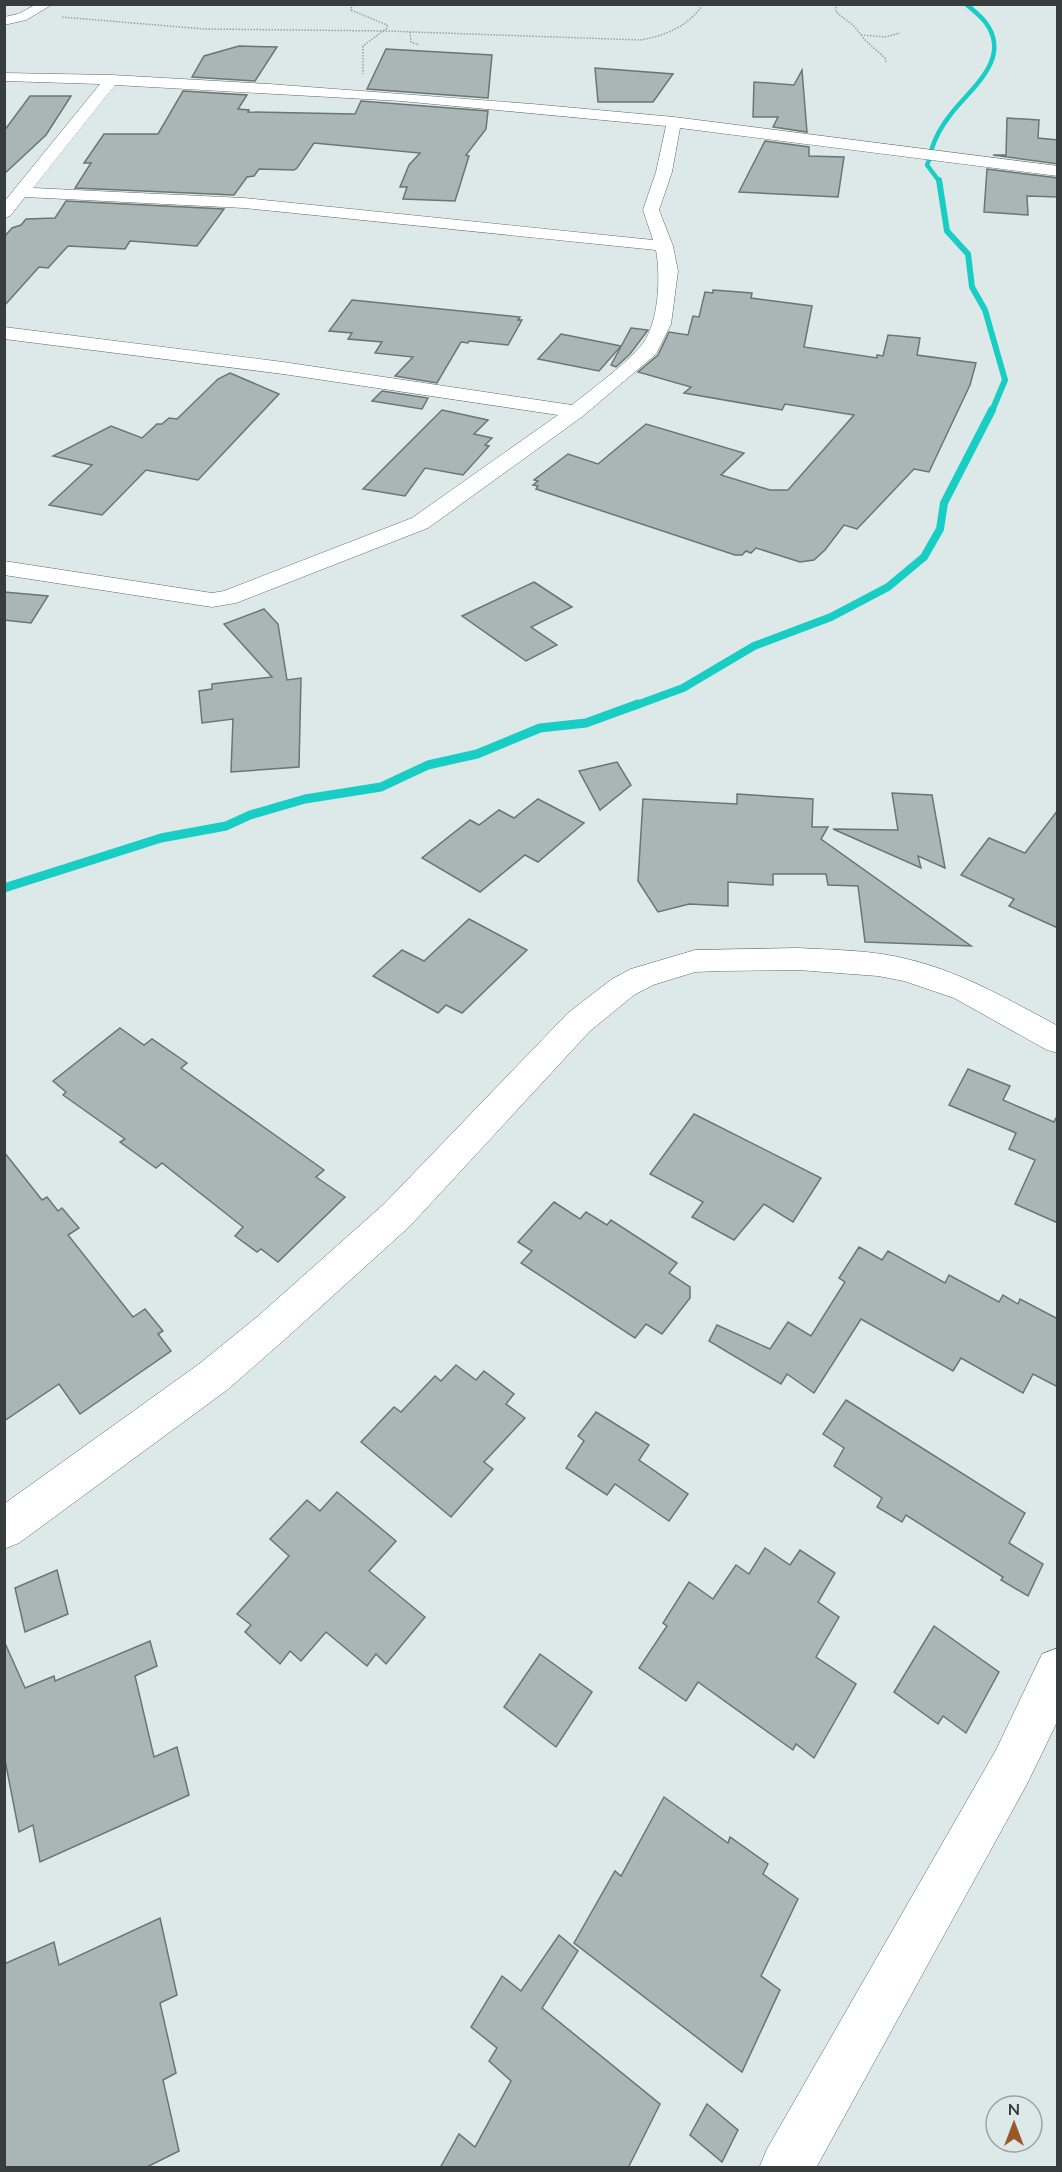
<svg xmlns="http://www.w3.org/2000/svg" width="1062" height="2172" font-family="Lato,sans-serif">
	<rect width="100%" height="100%" fill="#dde9e8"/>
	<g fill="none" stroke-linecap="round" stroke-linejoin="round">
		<g stroke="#18cdc4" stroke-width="4.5">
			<path d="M931,151C935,138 942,125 951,114C971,88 1012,59 986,23C981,16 973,10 966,4"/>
			<polyline points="929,160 927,165 939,181"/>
		</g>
		<polyline stroke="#18cdc4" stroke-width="6" points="939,180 947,231 968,254 972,287 985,310 1005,380 992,411"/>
		<polyline stroke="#18cdc4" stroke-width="8" points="634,706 683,688 754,646 831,617 888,587 924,557 940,529 944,503 992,410"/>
		<polyline stroke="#18cdc4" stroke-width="9" points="4,888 161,838 226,826 250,815 305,799 381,787 428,765 477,754 540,728 586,723 638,704"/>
	</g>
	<g fill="#aab6b5" stroke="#6a7574" stroke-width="1.5">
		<polygon points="239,46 277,47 255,81 192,77 204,56"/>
		<polygon points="386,49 492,55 488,98 367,89"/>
		<polygon points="595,68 673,74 653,102 598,102"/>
		<polygon points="802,70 807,132 773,127 778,117 753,117 754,82 794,85"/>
		<polygon points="183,91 247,95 238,109 249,110 248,112 355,114 361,101 488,111 486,129 466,155 469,156 455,201 403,199 407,187 400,187 409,165 420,153 314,143 297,168 294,170 259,169 254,176 247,177 234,195 75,188 91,163 84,163 104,134 158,134"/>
		<polygon points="30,96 71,96 46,135 4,174 4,131"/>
		<polygon points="1007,118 1039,120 1038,138 1058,140 1058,164 993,155 1006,155"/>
		<polygon points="765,141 809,147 809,156 844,157 838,197 739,192"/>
		<polygon points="987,169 1058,178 1058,197 1027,196 1028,215 984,212"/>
		<polygon points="66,201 224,209 197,246 130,241 125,249 68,246 48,268 39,267 4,306 4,237 12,228 21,225 26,219 55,218"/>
		<polygon points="713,290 752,293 751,298 812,306 804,347 877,358 877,355 883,356 888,335 920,338 917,355 976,363 970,385 929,472 914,469 857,529 844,525 825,550 814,560 800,562 756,548 751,553 746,551 742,555 735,555 536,489 538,486 533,485 538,481 534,480 568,454 598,464 646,424 744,453 721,475 770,490 788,490 854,415 785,404 782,410 684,393 691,387 638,372 658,355 669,332 688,335 693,316 699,317 705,292 713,293"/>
		<polygon points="352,300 520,317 518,320 522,320 508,345 469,341 468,343 461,342 437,383 395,376 413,357 375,353 382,342 348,339 352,333 329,331"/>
		<polygon points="631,328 648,330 630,354 616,367 611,365"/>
		<polygon points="561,334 621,346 599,371 538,359"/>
		<polygon points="230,373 279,394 198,480 146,470 102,515 49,505 92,465 53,456 111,426 142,438 157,424 162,424 169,418 177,419 218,379"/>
		<polygon points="382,391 428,398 422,409 372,401"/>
		<polygon points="442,410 488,420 474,434 492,438 485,445 489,446 463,475 425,468 405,496 363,489"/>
		<polygon points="534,582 572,607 531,627 557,645 526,661 462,616"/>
		<polygon points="4,592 48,596 31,623 4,620"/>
		<polygon points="264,609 278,624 287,680 301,678 299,767 231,772 233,719 202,723 199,691 212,689 212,684 272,677 224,624"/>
		<polygon points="617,762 631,785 600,810 579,771"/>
		<polygon points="892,793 932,795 945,868 918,856 921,868 833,829 898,830"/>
		<polygon points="737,794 813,799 812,827 828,827 821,839 971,946 865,942 858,886 828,885 826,874 773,874 773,885 728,882 728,906 689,904 658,912 638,881 643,799 737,804"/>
		<polygon points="538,799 584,823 538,862 525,855 480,892 422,858 470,820 479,825 499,810 514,818"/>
		<polygon points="1058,810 1058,928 1009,906 1014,899 961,875 989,838 1025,853"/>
		<polygon points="469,919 527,950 462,1013 446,1005 438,1013 373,976 402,950 424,961"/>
		<polygon points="120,1028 144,1045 152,1039 187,1063 181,1068 324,1170 316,1177 345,1197 278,1262 261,1249 257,1252 235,1236 243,1227 162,1163 156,1168 120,1142 125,1139 63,1095 66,1092 53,1081"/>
		<polygon points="968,1069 1010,1086 1003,1100 1054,1122 1058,1114 1058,1223 1015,1204 1035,1160 1009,1149 1016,1133 949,1105"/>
		<polygon points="694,1114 821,1178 793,1222 764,1204 734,1240 692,1217 703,1202 650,1174"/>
		<polygon points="4,1152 42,1200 47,1197 58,1211 62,1208 79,1228 68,1235 133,1317 145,1309 163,1331 158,1334 171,1351 80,1414 59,1384 4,1421"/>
		<polygon points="554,1202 580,1219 586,1212 607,1225 611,1220 677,1263 669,1273 690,1287 690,1298 662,1334 646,1324 635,1338 521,1263 532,1251 518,1242"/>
		<polygon points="859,1247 882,1260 888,1251 945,1283 949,1275 999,1302 1003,1295 1018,1304 1020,1299 1058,1319 1058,1387 1033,1374 1023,1393 961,1358 953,1371 861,1319 814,1393 787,1374 781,1384 709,1341 717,1325 770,1349 788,1322 811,1336 845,1282 839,1278"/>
		<polygon points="456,1365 476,1380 484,1371 514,1394 506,1404 525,1418 484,1462 493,1469 451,1517 361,1442 394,1407 401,1412 435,1376 441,1381"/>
		<polygon points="846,1400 1025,1513 1009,1543 1043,1564 1028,1596 1001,1580 1003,1577 906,1515 902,1522 877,1507 882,1498 834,1466 844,1448 823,1434"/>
		<polygon points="596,1412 649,1445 639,1460 688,1494 669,1521 615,1484 607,1495 566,1468 584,1441 578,1436"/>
		<polygon points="337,1492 396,1541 369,1571 425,1617 386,1664 376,1654 367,1666 326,1632 301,1661 290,1651 280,1664 245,1632 251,1625 237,1614 289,1556 270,1539 307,1500 320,1511"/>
		<polygon points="765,1548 790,1565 800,1550 835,1573 818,1602 839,1617 816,1657 856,1684 814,1758 796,1744 793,1750 698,1682 686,1701 639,1668 667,1626 663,1623 689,1582 713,1599 736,1565 749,1574"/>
		<polygon points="57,1570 68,1614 25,1632 15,1588"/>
		<polygon points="934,1626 999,1672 966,1733 943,1716 938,1724 894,1692"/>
		<polygon points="4,1641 25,1688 54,1676 55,1681 150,1641 157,1666 135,1676 154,1757 177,1747 189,1795 40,1862 33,1825 19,1832 4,1755"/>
		<polygon points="540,1654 592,1692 556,1747 504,1707"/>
		<polygon points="664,1797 728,1843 730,1837 768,1864 763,1874 798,1899 761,1976 780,1990 742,2072 574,1943 615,1871 621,1876"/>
		<polygon points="160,1918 177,1995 160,2003 176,2073 163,2080 179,2151 145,2168 4,2168 4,1964 54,1942 59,1965"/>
		<polygon points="559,1935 578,1951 542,2008 660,2104 628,2168 440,2168 459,2134 475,2147 511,2081 489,2061 497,2048 471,2027 502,1976 521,1991"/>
		<polygon points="707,2104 738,2130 722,2162 690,2135"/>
	</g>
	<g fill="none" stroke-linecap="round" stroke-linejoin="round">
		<g stroke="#5f6a69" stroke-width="1">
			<g id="minor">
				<polygon points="37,4 53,4 26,20 4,25 4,17 18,14"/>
				<path d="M4,73L112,75L269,84L532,104L674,117L1058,166V176L680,128L672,172L659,210L673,246L678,271L671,324L656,354L583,416L428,528L236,603L212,607L4,575V561L212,593L224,591L412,518L558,415L283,374L4,339V327L283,362L572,405C594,387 620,369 639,348C659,328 661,277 656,250L244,208L25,197L10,216L4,218V202L100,84L4,81ZM115,85L401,101L666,126L656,172L643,210L653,240L244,198L33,188Z"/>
				<path d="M798,948C834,950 872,950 907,959C962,972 1009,1000 1058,1026V1053L1047,1050L954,998L904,981L878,976L798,970L719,971L695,972L653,985L634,995L590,1031L410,1226L283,1341L227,1390L19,1543L4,1549V1504L199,1364L257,1317L384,1204L568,1013L612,979L631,969L695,950Z"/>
				<polygon points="1058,1648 1058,1720 1028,1782 816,2168 759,2168 767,2149 996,1750 1042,1654"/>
			</g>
		</g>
		<g stroke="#98a1a1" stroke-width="1.5" stroke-dasharray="1.5 1.5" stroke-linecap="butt">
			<polyline points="352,4 351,10 387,25 387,28 363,46 363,74"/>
			<polyline points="836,4 836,12 854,26 865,40 885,58 886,62"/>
			<path d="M62,17L204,29L386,31L640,40C665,36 689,26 703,4"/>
			<polyline points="410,32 411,42 419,45"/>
			<polyline points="861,35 885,37 900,33"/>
		</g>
		<use href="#minor" fill="#fff" fill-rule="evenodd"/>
	</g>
	<rect width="1062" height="2172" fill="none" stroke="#373c3c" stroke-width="12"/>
	<g transform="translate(1014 2124)"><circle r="28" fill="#dde9e8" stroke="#9ba4a3" stroke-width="1.5"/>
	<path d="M0-4.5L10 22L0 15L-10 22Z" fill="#9a5727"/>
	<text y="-9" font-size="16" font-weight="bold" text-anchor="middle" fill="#373c3c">N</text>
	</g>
</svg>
